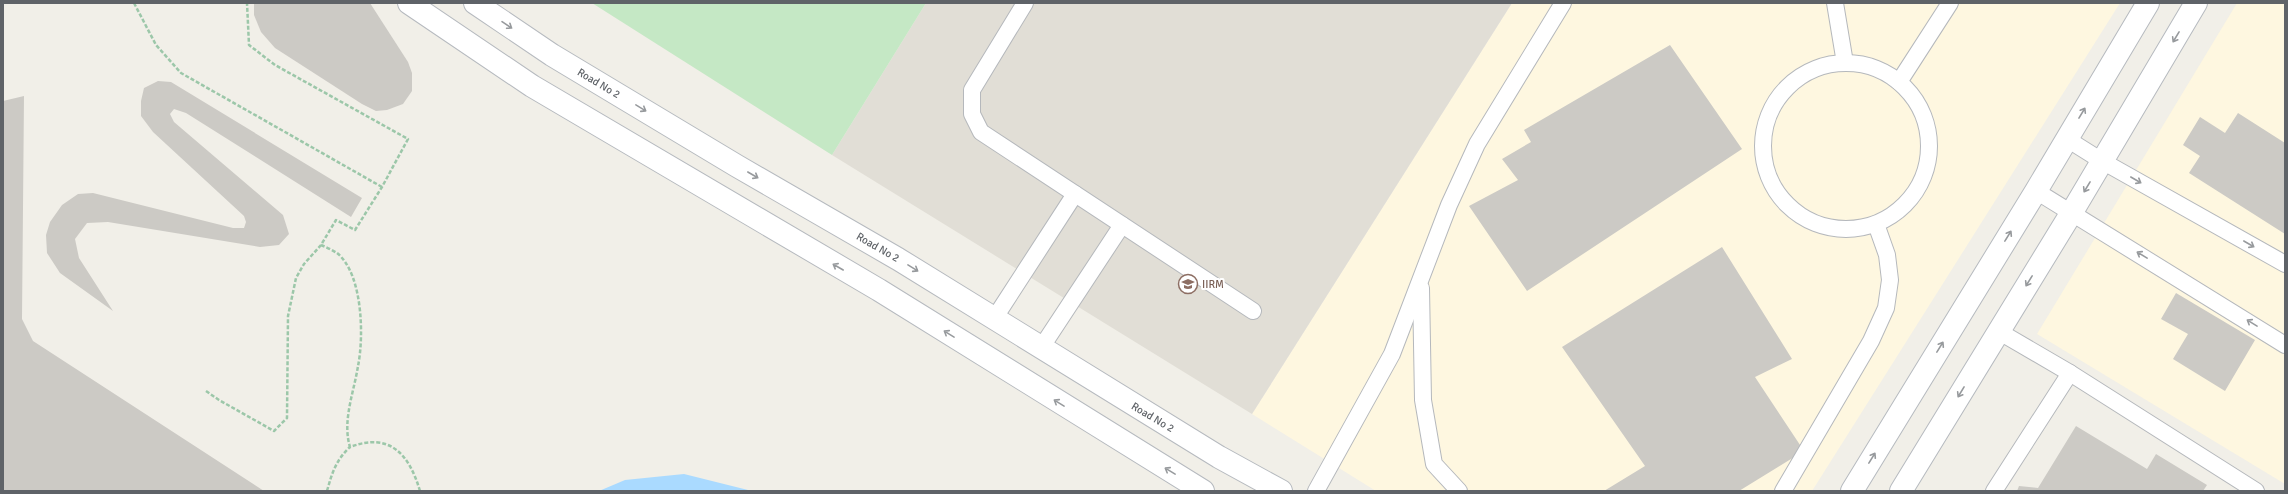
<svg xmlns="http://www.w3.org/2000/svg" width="2288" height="494" font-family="Signika,sans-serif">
	<rect width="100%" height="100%" fill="#f1efe8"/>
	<g fill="#fef7e0">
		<polygon points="1512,3 2120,3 1812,491 1376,491 1252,414"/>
		<polygon points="2237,3 2285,3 2285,484 2037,334"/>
	</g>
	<polygon fill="#e1ded6" points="926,3 1512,3 1252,414 832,155"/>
	<polygon fill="#c5e8c5" points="592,3 926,3 832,155"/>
	<polygon fill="#aadaff" points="684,474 752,491 599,491 625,480"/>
	<g fill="#cccac5">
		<polygon points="254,3 370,3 408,62 412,73 412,91 403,104 387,110 376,111 362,104 275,48 261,32 254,15"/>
		<polygon points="1670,45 1742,149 1527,291 1469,206 1518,180 1502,159 1531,142 1524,130"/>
		<polygon points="158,81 171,82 362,198 351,217 186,113 174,109 170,114 174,122 283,215 289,234 279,245 260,247 108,222 87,223 75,239 79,258 113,311 60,273 47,253 46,235 50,222 62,205 78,194 93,193 233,228 244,228 246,222 244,216 153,132 141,116 141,101 144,88"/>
		<polygon points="24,96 22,319 33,341 264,491 3,490 3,101"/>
		<polygon points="2238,113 2285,143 2285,234 2189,173 2200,156 2183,145 2200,117 2225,133"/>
		<polygon points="1722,247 1792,359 1755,377 1804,451 1739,491 1604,491 1645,466 1562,347"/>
		<polygon points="2176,293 2255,340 2225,391 2173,359 2188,334 2161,319"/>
		<polygon points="2076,426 2147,469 2156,454 2207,485 2203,491 2017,491 2019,486 2038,488"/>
	</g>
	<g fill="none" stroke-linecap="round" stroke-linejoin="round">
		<g stroke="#b5b8bc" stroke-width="18">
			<g id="lane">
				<polyline points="1025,3 972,90 972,114 981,132 1253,311"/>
				<polyline points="1835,3 1845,63"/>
				<circle cx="1846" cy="146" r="83"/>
				<polyline points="1899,82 1950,3"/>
				<polyline points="2067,139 2102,161 2285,264"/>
				<polyline points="2036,191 2285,345"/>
				<polyline points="1421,288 1423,400 1434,464 1459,491"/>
				<polyline points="994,319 1075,194"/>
				<polyline points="1998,331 2070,373 2256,491"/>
				<polyline points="1041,348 1122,225"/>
				<polyline points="1316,491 1392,354 1449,205 1477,144 1563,3"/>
				<polyline points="1783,491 1871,341 1886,308 1890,280 1887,255 1876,224"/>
				<polyline points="1994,491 2070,373"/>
			</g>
		</g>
		<g stroke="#b6babf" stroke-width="24">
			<g id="secondary">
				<polyline points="409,3 532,86 879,290 1203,491"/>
				<polyline points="475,3 552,55 737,166 898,259 1219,457 1281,491"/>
				<polyline points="1852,491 2036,191 2148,3"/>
				<polyline points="1901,491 2072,212 2196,3"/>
			</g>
		</g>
		<g stroke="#9cc7a9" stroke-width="2.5" stroke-dasharray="4 2" stroke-linecap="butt">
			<polyline points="134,3 156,45 181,73 382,187"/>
			<path d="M321,245C326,247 332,250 337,253C363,274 364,337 358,366C354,392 342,421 350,447C390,432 409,454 420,491"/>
			<polyline points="206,391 219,400 274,431 287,418 288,316 296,278 304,264 321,245 336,220 355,230 382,187 408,139 275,65 249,45 247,3"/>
			<path d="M327,491C332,473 336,460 350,447"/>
		</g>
		<use href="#lane" stroke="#fff" stroke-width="16"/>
		<use href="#secondary" stroke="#fff" stroke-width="22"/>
	</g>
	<defs><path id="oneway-shaft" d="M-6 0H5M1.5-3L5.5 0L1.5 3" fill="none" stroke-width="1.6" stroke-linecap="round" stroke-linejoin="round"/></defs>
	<g stroke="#979a9d">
		<use href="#oneway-shaft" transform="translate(507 25) rotate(34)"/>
		<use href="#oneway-shaft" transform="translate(2176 37) rotate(121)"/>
		<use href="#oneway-shaft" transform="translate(641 108) rotate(31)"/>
		<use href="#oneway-shaft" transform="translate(2082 113) rotate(-59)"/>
		<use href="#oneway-shaft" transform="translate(753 175) rotate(30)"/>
		<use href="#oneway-shaft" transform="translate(2136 180) rotate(30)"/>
		<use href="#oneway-shaft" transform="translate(2087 187) rotate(121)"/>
		<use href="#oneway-shaft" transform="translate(2008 236) rotate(-58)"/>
		<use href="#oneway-shaft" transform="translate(2249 244) rotate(30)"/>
		<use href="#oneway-shaft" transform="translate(2142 255) rotate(-149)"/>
		<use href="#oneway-shaft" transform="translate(838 267) rotate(-150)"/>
		<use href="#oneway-shaft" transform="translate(913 268) rotate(32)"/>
		<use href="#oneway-shaft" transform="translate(2029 281) rotate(122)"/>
		<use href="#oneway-shaft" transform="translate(2252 323) rotate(-148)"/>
		<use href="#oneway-shaft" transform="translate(949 334) rotate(-148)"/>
		<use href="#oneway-shaft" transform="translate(1940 347) rotate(-58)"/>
		<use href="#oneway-shaft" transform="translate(1961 392) rotate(121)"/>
		<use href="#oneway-shaft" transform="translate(1059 403) rotate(-148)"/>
		<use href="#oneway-shaft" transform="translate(1872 458) rotate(-58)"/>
		<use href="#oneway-shaft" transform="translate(1170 471) rotate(-149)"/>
	</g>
	<defs>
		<g id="university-ring" transform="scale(1)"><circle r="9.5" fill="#fff" stroke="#8d6e63" stroke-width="1.5"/><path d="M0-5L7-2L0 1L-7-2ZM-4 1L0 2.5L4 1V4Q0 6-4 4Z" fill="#8d6e63"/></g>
	</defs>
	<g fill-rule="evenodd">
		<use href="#university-ring" x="1188" y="284"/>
	</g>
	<g text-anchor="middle" stroke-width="4" stroke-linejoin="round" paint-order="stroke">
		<g font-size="11" fill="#5f6368" stroke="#fff">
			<text transform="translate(599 83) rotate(31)" y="4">Road No 2</text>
			<text transform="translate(878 247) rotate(30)" y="4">Road No 2</text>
			<text transform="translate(1153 417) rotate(31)" y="4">Road No 2</text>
		</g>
		<g font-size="11" fill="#785e54" stroke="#fff" text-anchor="start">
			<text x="1202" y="288">IIRM</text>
		</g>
	</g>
	<rect width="2288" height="494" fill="none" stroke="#5f6368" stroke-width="8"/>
</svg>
